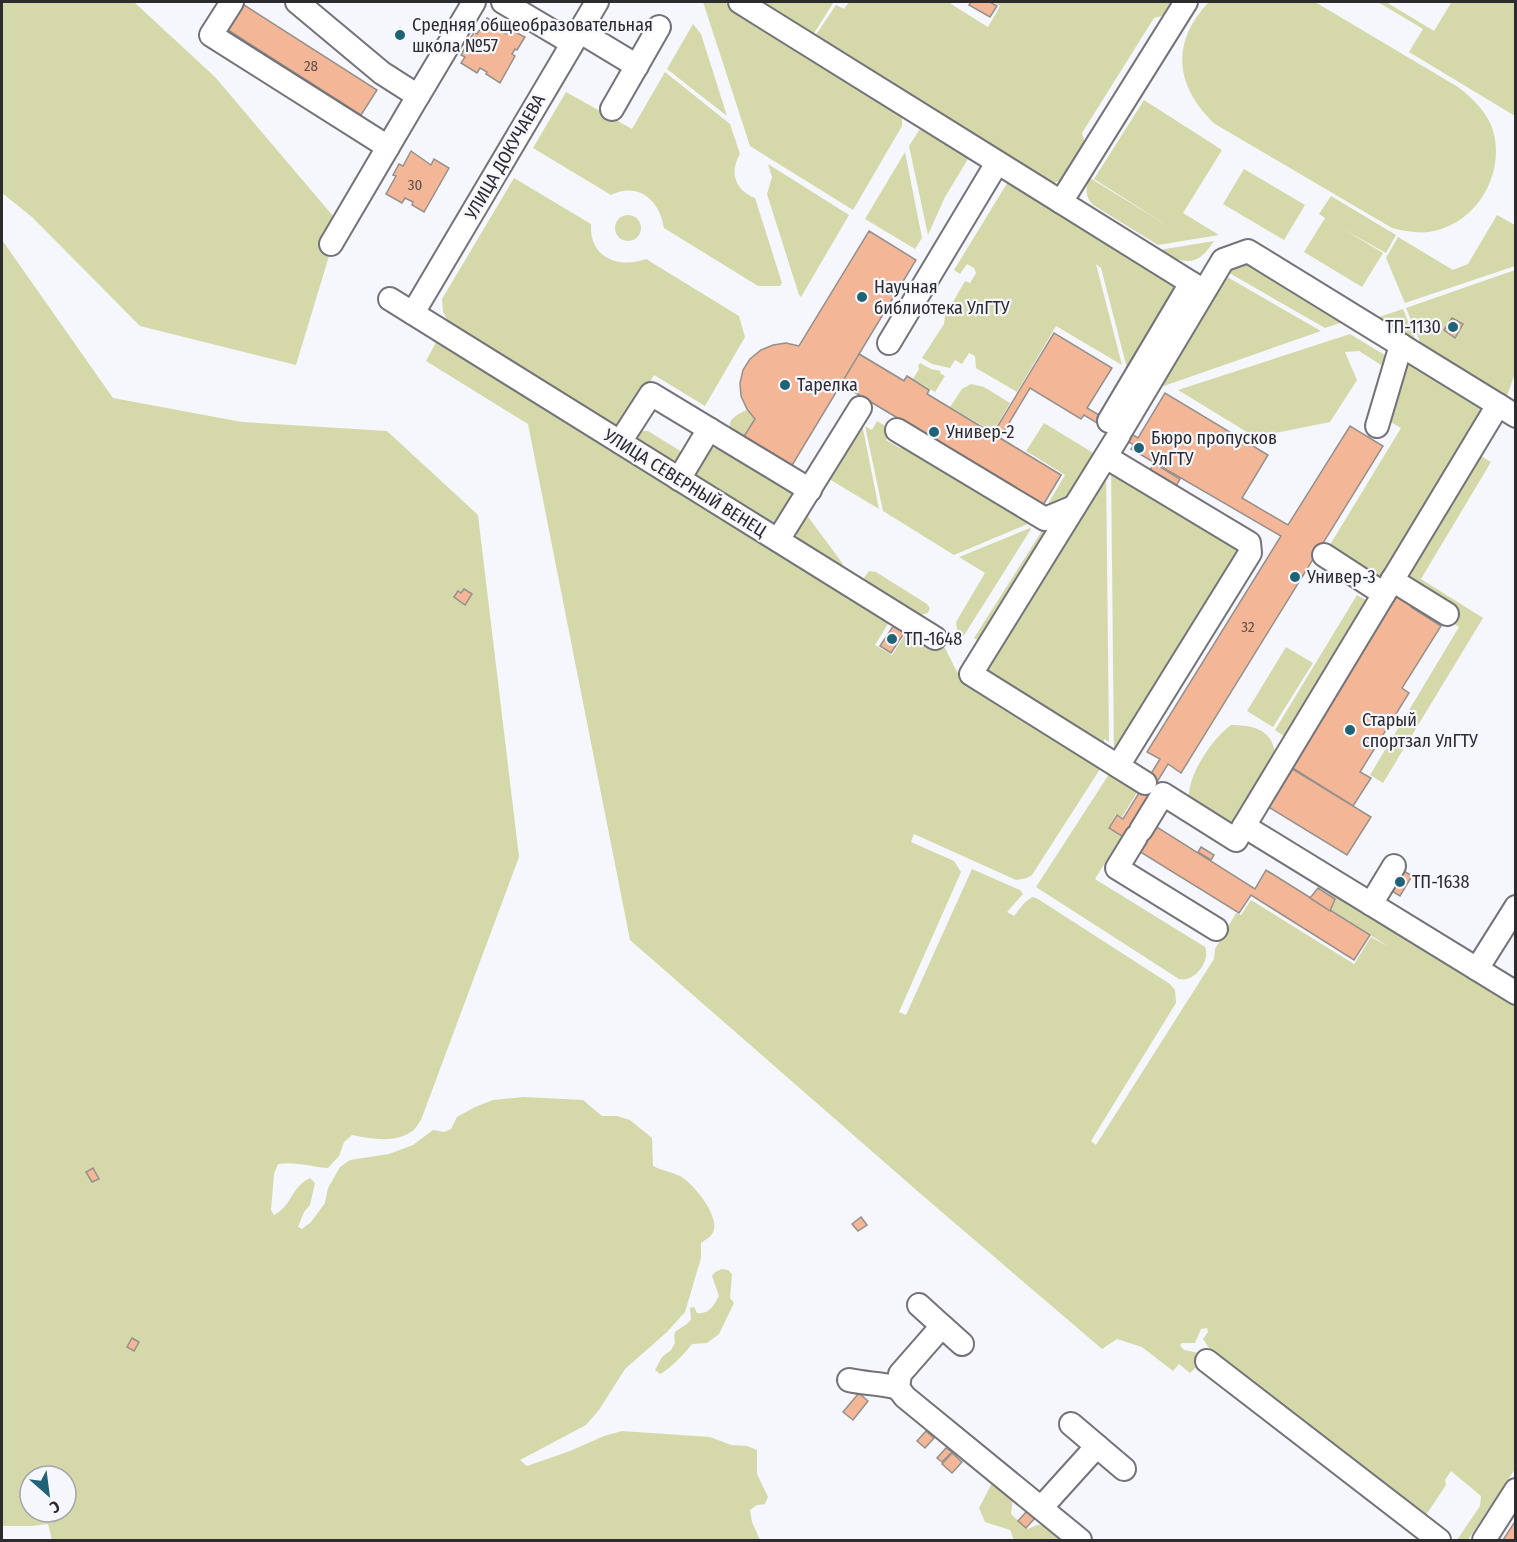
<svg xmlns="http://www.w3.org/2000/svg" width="1517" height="1542" font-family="'Fira Sans Condensed',sans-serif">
	<rect width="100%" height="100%" fill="#f6f6fd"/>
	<g fill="#d5d9aa" fill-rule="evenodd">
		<polygon points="2,2 134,2 215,77 339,223 296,365 140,326 32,217 2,193"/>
		<polygon points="703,2 724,2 902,114 902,126 853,210 750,146"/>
		<polygon points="760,2 831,2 833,3 813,35"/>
		<path d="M849,2H952L951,4L988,27L1000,6L993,2H1181L1174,13L1154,18L1082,133L1087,150C1077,164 1070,182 1051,183L815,36L836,5L844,9Z"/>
		<path d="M1209,2H1315L1458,87C1471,97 1484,109 1491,125C1507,165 1483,216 1441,229C1425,235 1408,232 1392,228L1215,124C1175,87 1170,42 1209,2Z"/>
		<polygon points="1378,2 1386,2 1434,31 1451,3 1449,2 1515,2 1515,116 1409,52 1423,29"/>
		<polygon points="693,24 701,34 727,116 667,69"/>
		<path d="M665,72L730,124L740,154C729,172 735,190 755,198L782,283L780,286H758L664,228C660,201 639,181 611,195L533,148L566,92L632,129Z"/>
		<path d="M1144,100L1222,150L1183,213L1219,235L1158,245L1093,205C1085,197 1085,188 1090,178L1173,229L1094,179Z"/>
		<polygon points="923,124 971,154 945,197 928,235 909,146"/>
		<polygon points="905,152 922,238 915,249 865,219"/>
		<polygon points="768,164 849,215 801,297 799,295 767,194 772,177"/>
		<polygon points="1244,169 1305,205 1284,240 1223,204"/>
		<path d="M514,178L591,224C589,258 619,269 646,259L739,316L745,337L705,406L654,375L626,423L617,427L449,323L443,312L442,299Z"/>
		<polygon points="1009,180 1182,287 1127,368 1101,268 1096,264 1122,365 1056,326 1017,392 976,368 975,356 969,353 962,364 955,360 950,368 932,364 922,358 944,324 945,316 965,281 970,283 976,273 974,268 967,264 960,274 954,270"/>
		<polygon points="1331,196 1396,235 1386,253 1343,229 1383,253 1362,287 1304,252 1325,218 1319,214"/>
		<circle cx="628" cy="228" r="13"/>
		<polygon points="1497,215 1515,225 1515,266 1405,303 1386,258 1398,237 1453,270 1468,264"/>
		<path d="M2,240L113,398L242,422L387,431L478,515L519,857L421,1120C418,1124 415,1130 411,1132C395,1143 371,1139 352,1135L344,1142L339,1156L328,1168C312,1167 295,1161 278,1164L274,1174L271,1210L274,1215C293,1205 290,1188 310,1178L315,1183L310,1205L304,1212L298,1227L302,1229L311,1222L325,1203L328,1188L340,1167L350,1160L389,1154L413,1145L433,1130L444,1132L451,1129L457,1117L475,1107L493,1100L524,1097L583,1100L602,1116H617L630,1120L652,1138L653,1166C661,1170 671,1172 680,1176C693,1183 723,1219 712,1234C710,1238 704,1240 701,1243V1258L685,1312L667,1332L625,1369L599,1410L586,1425L520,1460L527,1466L570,1451L604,1436L622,1431L710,1437L731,1445L747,1446L757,1450V1474L768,1497L765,1504L757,1505L750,1510L752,1522L760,1540H52L48,1524L32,1526H2ZM30,1476H66V1512H30Z"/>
		<path d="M1214,241C1198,267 1184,265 1159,250Z"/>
		<polygon points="1241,257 1349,320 1325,328 1224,270"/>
		<polygon points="1515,270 1515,373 1507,396 1421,344 1406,308"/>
		<polygon points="1222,274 1321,331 1161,387 1155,384"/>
		<polygon points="1403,309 1416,341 1379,317"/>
		<polygon points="1350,334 1403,366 1406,355 1490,408 1381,588 1325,553 1401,428 1389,421 1400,377 1359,351 1345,352 1357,380 1330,422 1255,437 1178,390"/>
		<path d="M440,335L891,619L875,645L892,655L905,635L910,637L920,634L945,648L957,672L1101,760L1102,766L1032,875L1027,878L1016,880L914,834L911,842L954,861L961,872L899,1012L906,1015L972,869L1020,890L1023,894L1007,912L1014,916C1020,909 1024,901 1033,897L1038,899L1170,984L1175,990L1176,1003L1091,1141L1096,1145L1214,959L1215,949L1236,913L1241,915L1251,900L1354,964L1371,937L1389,947L1322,904L1332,889L1515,1000V1469L1468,1540H1457L1480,1506L1481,1496L1451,1471L1445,1480L1446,1485L1422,1521L1230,1363L1226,1365L1212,1353L1203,1339L1208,1332L1207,1328L1201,1329L1195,1343H1182L1180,1345L1184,1350L1204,1354L1200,1363L1190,1373L1179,1364L1173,1371L1142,1347L1117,1339L1102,1349L922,1195L630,940L528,424L426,361Z"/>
		<polygon points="920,363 931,369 941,371 940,373 945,376 935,392 913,379 919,369 918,366"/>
		<polygon points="971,384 984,387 1010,403 993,432 950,407 962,389"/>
		<path d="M747,410L755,419L743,439C722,427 728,418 747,410Z"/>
		<polygon points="877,421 892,430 886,440 900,448 911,443 1030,523 954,555 883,511 865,426 872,430"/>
		<polygon points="1044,423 1100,457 983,643 974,638 1054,512 1046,507 1065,475 1026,451"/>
		<polygon points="862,424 879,509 829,479"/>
		<polygon points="643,431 648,431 682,452 675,465 638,440 638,435"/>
		<polygon points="711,448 722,449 792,491 795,495 774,526 694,476 694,466"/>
		<polygon points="1479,455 1491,462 1421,579 1483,618 1383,783 1370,775 1459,627 1399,588"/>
		<polygon points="1106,464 1109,742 1104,739 1104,746 982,670"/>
		<polygon points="1111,464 1243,551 1114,758"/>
		<path d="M806,514L843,564L842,565L800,541C792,531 800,523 806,514Z"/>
		<polygon points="1030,528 1031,529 963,637 957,629 956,622 985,573 959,557"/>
		<polygon points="869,571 876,572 927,604 930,608 928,613 921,615 867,583 864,578"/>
		<polygon points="1357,595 1366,600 1284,736 1275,730"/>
		<polygon points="1286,647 1313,663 1273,727 1247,711"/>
		<path d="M1231,725C1254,725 1273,730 1275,755L1238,819L1229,823L1189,797C1188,774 1213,738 1231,725Z"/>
		<path d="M1113,768L1141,786L1122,817L1116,814L1108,828L1121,837L1095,879L1205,947C1211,960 1195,983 1179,979L1036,887Z"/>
		<path d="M722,1269L728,1270L732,1274L730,1298L734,1303L719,1334L707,1343L692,1344C685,1353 670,1369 660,1374L655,1370L662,1357L671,1350L675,1343L674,1335L676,1331L687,1324L691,1319L690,1308L694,1307L697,1313C709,1315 714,1305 719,1296L712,1276L715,1272Z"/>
		<path d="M993,1481L1013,1497L1011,1514L1027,1529C1031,1528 1034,1526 1037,1525C1044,1524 1057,1532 1061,1537L1060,1540H1014L1010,1530L985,1522L979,1508Z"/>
	</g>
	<g fill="#f3b797" stroke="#96908c" stroke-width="1.5">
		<polygon points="971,2 990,2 997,6 990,17 969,5"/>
		<polygon points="241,3 377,90 361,115 225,28"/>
		<polygon points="487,18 500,25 498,29 506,34 509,29 525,37 517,50 515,49 512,54 515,56 500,83 486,74 487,72 480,68 477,73 461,63 465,57 461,55 474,32 477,34"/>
		<polygon points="411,151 431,165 434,159 449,168 424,212 412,205 413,202 405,198 402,203 386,194 396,176 393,175 399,164 403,166"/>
		<polygon points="869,231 916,260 859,354 904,381 907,376 929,390 927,394 993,434 1054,333 1112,368 1087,408 1138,438 1165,393 1268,455 1242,498 1288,525 1350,426 1383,446 1181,773 1168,764 1131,824 1144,832 1149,822 1255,889 1266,870 1370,935 1354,960 1251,895 1239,913 1134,848 1139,839 1126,831 1123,837 1109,828 1117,815 1123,819 1160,759 1147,752 1281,536 1131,449 1134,445 1084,415 1081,419 1030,388 1000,438 1061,475 1043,505 841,384 791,467 743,438 755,419 747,409 741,396 740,383 743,370 750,359 761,350 773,345 786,343 799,346"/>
		<polygon points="1452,318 1463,324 1455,338 1444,330"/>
		<polygon points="859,354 904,381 907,376 929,390 927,394 1061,475 1043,505 841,384"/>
		<polygon points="1154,463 1180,479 1175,488 1149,472"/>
		<polygon points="1401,588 1407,592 1411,607 1441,626 1402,688 1409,693 1360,772 1371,778 1353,806 1291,767"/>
		<polygon points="464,589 472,594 465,605 454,597 458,591 461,593"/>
		<polygon points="894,625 905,632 891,653 880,646"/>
		<polygon points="1291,768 1371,817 1347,855 1267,806"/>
		<polygon points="1201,847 1214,855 1211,860 1198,852"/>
		<polygon points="1399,868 1412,876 1400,896 1387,888"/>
		<polygon points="1318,888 1335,899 1330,911 1310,898"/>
		<polygon points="93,1168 99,1179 92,1182 86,1172"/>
		<polygon points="861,1217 867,1225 858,1231 852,1224"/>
		<polygon points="132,1338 139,1342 134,1351 127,1347"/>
		<polygon points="859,1393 868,1401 853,1420 843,1412"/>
		<polygon points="926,1431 934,1438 925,1448 917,1441"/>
		<polygon points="946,1448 952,1452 942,1462 937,1458"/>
		<polygon points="952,1453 962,1462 952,1473 942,1464"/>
		<polygon points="1027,1511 1035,1518 1026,1528 1018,1521"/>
		<polygon points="1516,1520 1516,1540 1503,1540"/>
	</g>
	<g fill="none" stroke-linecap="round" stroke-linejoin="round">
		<g stroke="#737379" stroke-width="26">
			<g id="minor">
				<polyline points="232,2 211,35 388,147 418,96"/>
				<polyline points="297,2 382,73 418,96 474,2"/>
				<polyline points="503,2 572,43"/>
				<polyline points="740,2 1204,291"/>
				<polyline points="579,31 637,66"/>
				<polyline points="612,109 659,27"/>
				<polyline points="1061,202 1186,2"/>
				<polyline points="331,244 388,147"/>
				<polyline points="390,299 935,638"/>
				<polyline points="413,313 597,2"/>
				<polyline points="889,343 997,163"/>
				<polyline points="1109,421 1191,283"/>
				<polyline points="1377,426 1401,345"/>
				<polyline points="1122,429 1223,260 1248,251 1516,416"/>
				<polyline points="897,430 1045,519 1074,507"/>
				<polyline points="1119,435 971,674 1145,783"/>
				<polyline points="620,442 651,394 810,490"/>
				<polyline points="1106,457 1249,543 1250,553 1118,766"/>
				<polyline points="679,479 709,429"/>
				<polyline points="778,540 860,408"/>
				<polyline points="1324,555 1384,594"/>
				<polyline points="1392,580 1447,614"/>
				<polyline points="1244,826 1498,405"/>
				<polyline points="1141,830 1163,794 1236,840 1244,826 1516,993"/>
				<polyline points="1136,837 1117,868 1216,929"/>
				<polyline points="1371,904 1394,866"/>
				<polyline points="1477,969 1516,907"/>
				<polyline points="942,1326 962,1344"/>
				<polyline points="1207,1361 1439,1540"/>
				<path d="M849,1380C866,1384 882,1383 898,1388"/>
				<polyline points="898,1388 905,1397 1080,1540"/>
				<polyline points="898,1388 900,1374 942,1326 919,1305"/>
				<polyline points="1071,1424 1124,1469"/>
				<polyline points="1041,1508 1097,1446"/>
				<polyline points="1484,1540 1516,1490"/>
			</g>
		</g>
		<use href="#minor" stroke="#fff" stroke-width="22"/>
	</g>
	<g fill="#1f6375" stroke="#f6f6fd" stroke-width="2">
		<circle cx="400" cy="35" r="6"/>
		<circle cx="862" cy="297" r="6"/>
		<circle cx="1453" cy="327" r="6"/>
		<circle cx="785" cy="385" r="6"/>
		<circle cx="934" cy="432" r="6"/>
		<circle cx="1139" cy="448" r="6"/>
		<circle cx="1295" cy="577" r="6"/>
		<circle cx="892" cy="639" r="6"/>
		<circle cx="1350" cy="730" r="6"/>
		<circle cx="1400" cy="882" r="6"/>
	</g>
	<g text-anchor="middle" stroke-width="4.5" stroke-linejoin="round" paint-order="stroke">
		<g font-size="15" fill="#5e4f49">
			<text x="311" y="71">28</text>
			<text x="415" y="190">30</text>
			<text x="1248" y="632">32</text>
		</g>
		<g font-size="18" fill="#2c2c2f" stroke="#f6f6fd" text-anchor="start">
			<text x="412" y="31">Средняя общеобразовательная<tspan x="412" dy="21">школа №57</tspan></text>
			<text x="874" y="293">Научная<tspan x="874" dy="21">библиотека УлГТУ</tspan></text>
			<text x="1441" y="333" text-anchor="end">ТП-1130</text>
			<text x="797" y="391">Тарелка</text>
			<text x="946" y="438">Универ-2</text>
			<text x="1151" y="444">Бюро пропусков<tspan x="1151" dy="21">УлГТУ</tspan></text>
			<text x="1307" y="583">Универ-3</text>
			<text x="904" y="645">ТП-1648</text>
			<text x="1362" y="726">Старый<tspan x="1362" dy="21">спортзал УлГТУ</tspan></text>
			<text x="1412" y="888">ТП-1638</text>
		</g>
		<g font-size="18" fill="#2c2c2f" stroke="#f6f6fd">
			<text transform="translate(505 157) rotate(-60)" y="6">УЛИЦА ДОКУЧАЕВА</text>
			<text transform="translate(685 483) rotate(32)" y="6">УЛИЦА СЕВЕРНЫЙ ВЕНЕЦ</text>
		</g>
	</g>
	<rect width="1517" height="1542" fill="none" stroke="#2c2c2f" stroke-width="6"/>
	<g transform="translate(48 1494) rotate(152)"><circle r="28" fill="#f6f6fd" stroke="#a5a5ab" stroke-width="1.5"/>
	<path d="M0-4.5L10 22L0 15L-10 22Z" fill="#1f6375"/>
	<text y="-9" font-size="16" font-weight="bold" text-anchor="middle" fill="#2c2c2f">С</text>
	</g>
</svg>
